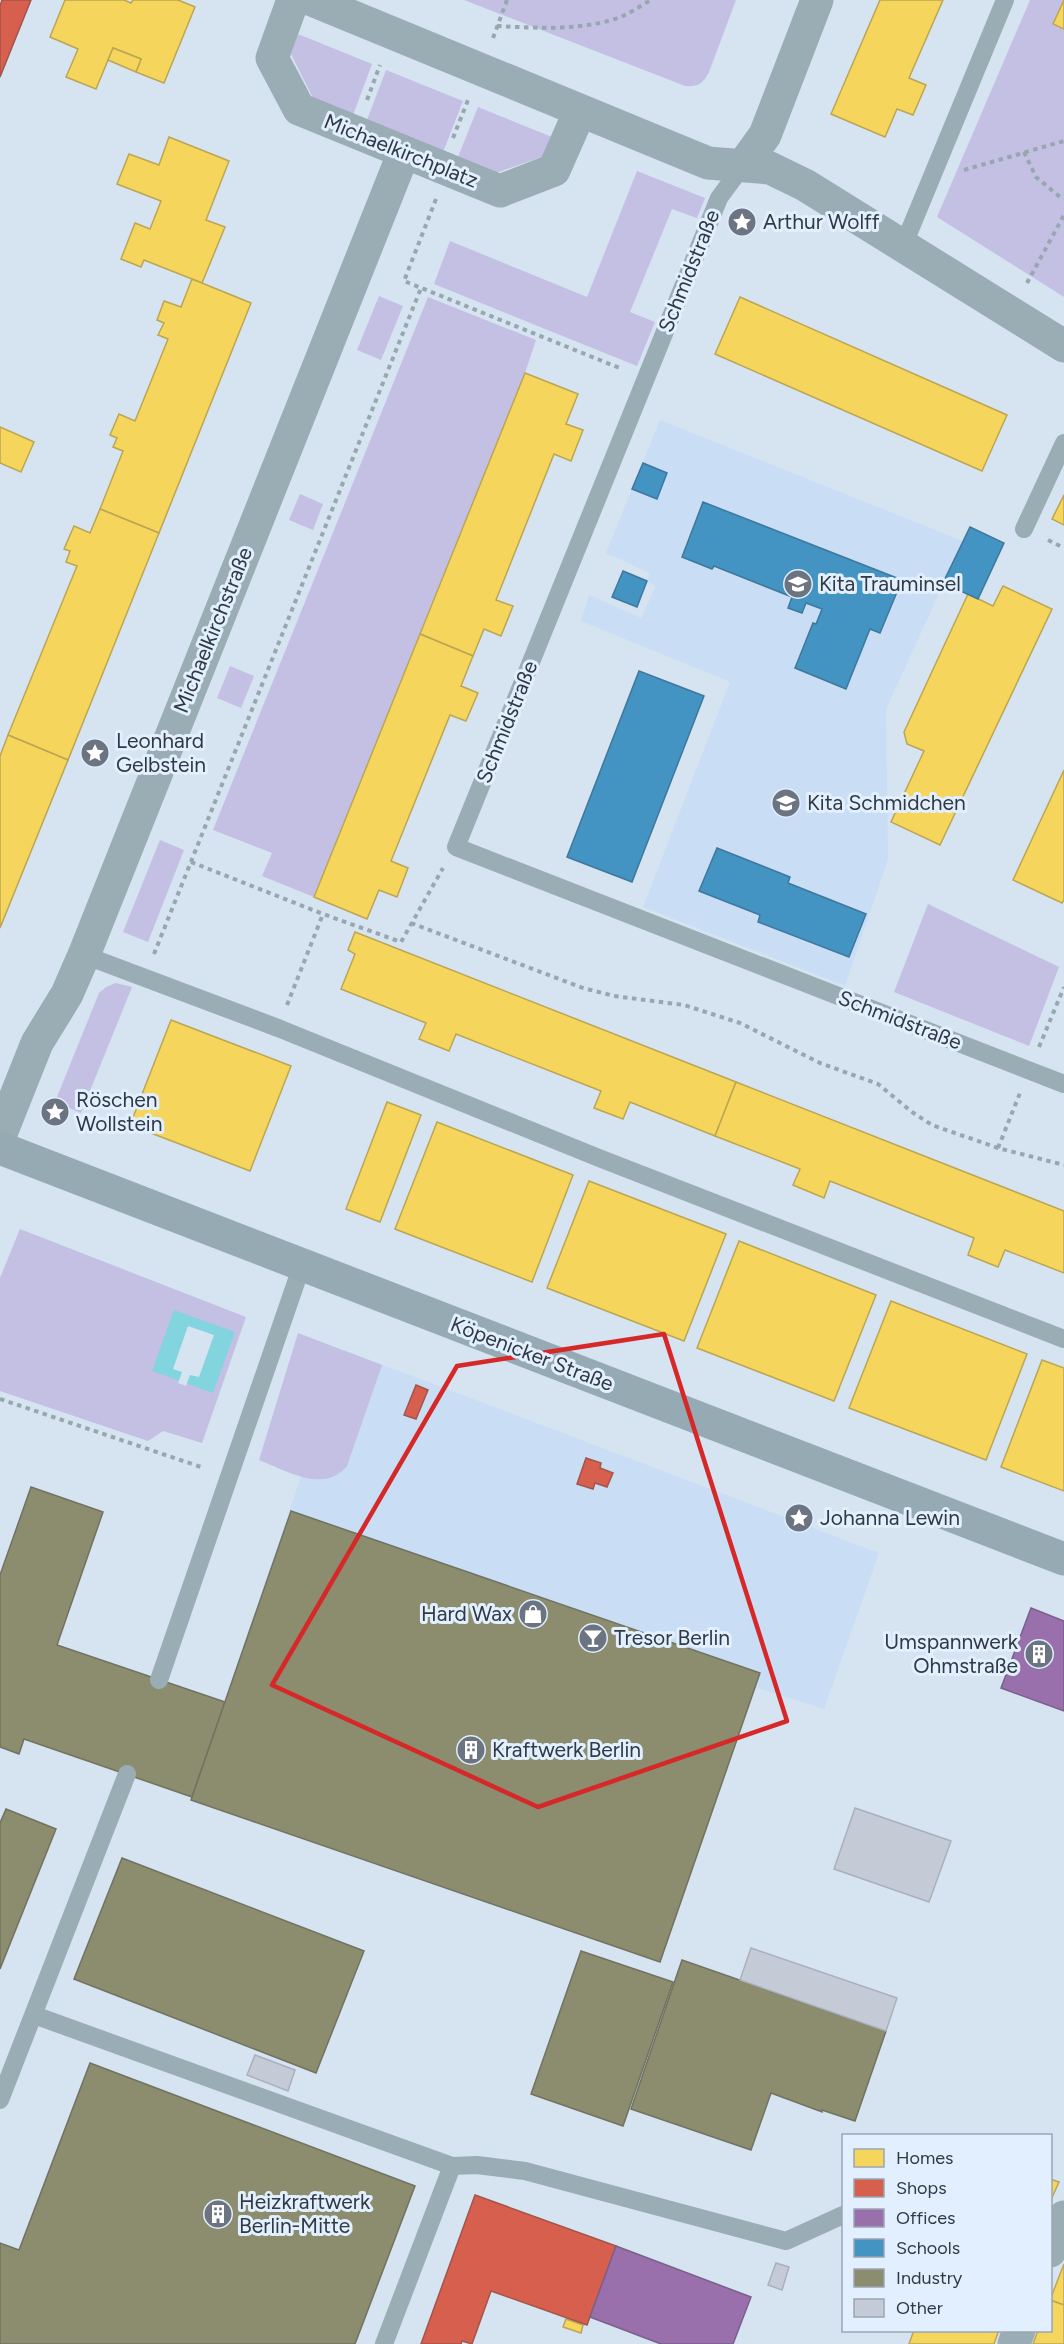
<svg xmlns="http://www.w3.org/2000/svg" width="1064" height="2344" font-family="Figtree,sans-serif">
	<rect width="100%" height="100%" fill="#d6e3f0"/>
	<g fill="#c9def4">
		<polygon points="660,420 963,541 886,709 888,859 845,986 643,907 730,682 581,621 589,595 641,618 656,586 647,581 650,573 606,553"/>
		<polygon points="344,1350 879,1553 824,1709 755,1687 660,1962 191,1800"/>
	</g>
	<g fill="#c3c0e4">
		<path d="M464,0H736L709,72C703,83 699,87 685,86Z"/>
		<polygon points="1030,0 1064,0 1064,297 937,217"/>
		<polygon points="298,34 372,64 353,115 313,98 291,54"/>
		<polygon points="386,70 463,101 443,152 367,120"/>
		<polygon points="478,107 552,137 544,156 496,173 458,157"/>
		<polygon points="637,171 705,198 697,218 672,209 630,312 655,322 637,366 434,284 450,241 587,297"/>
		<polygon points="379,296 403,306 381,360 357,350"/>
		<polygon points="428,297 536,340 525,373 314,897 262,876 272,853 213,830"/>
		<polygon points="300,494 323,504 313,530 289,520"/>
		<polygon points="230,666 254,676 241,708 217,698"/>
		<polygon points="160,840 184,850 148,942 123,932"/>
		<polygon points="928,904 1059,967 1029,1046 894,992"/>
		<polygon points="116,983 132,987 81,1113 55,1102 99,993 106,987"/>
		<polygon points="20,1229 246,1317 202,1443 163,1431 148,1441 0,1391 0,1278"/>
		<path d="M298,1333L382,1365L347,1466C324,1494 287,1471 259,1460Z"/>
	</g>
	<polygon fill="#82d4de" points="174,1310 235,1332 213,1393 152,1371"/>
	<polygon fill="#d6e3f0" points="188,1326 214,1335 199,1377 190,1375 186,1386 178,1383 182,1372 173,1369"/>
	<g fill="#f6d55c" stroke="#bba654" stroke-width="1.5">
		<polygon points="65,0 124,0 131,3 133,0 178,0 195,7 164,83 136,72 141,59 113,48 96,89 66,77 78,49 50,37"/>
		<polygon points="880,0 943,0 909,78 926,85 913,115 897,109 885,137 831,114"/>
		<polygon points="1064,0 1064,29 1053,24"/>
		<polygon points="113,48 141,59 136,72 108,60"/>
		<polygon points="169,137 229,161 206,220 225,227 202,283 144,260 141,267 121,259 135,223 150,229 161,201 117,184 129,154 159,165"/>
		<polygon points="192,279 251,303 159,533 100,509 123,451 113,447 117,438 110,435 119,414 135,421 168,339 158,335 164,323 157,320 164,301 181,307"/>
		<polygon points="740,297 1007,415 982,471 715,354"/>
		<polygon points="525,373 578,394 566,424 583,430 571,461 554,454 496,600 513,606 501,636 484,629 473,656 420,634"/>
		<polygon points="0,427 34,442 21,472 0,463"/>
		<polygon points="1064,495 1064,525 1052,519"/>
		<polygon points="100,509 159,533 68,760 8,735 77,566 66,562 70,551 64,549 74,526 90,533"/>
		<polygon points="1003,586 1052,609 940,845 891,822 924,751 907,744 904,732 968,594 993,606"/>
		<polygon points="420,634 473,656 461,686 478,693 466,721 450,715 391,861 408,868 397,897 379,890 367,919 314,897"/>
		<polygon points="8,735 68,760 0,928 0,756"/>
		<polygon points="1064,770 1064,900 1062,903 1013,880"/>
		<polygon points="355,932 736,1082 715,1136 630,1102 623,1119 594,1108 601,1091 456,1034 449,1051 419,1039 426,1023 341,989 355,954 348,950"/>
		<polygon points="171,1020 291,1066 250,1171 130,1125"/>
		<polygon points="736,1082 1064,1211 1064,1273 1005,1250 998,1267 968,1255 974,1238 830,1181 824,1198 793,1185 800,1169 715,1136"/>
		<polygon points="387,1102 421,1115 380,1222 346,1209"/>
		<polygon points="437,1122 573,1175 532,1282 395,1229"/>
		<polygon points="589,1181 726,1234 684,1341 547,1288"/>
		<polygon points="739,1241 876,1295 834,1401 697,1348"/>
		<polygon points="891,1301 1027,1354 986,1460 849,1408"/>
		<polygon points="1042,1360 1064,1368 1064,1491 1001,1467"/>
		<polygon points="1050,2179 1059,2182 1050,2202"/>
		<polygon points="1064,2264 1064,2305 1050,2300"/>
		<polygon points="1050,2300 1064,2305 1064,2344 1033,2344 1038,2330 1050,2330"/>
		<polygon points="566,2319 583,2325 581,2333 563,2327"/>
		<polygon points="914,2330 999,2330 994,2344 909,2344"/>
	</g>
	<g fill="#d6604d" stroke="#a4544a" stroke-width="1.5">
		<polygon points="2,0 31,0 0,77 0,6"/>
		<polygon points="416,1385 428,1390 416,1419 404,1415"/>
		<polygon points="586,1458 601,1463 600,1468 613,1473 607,1487 595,1483 593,1489 577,1484"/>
		<polygon points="475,2195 616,2246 587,2325 491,2291 472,2344 462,2341 461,2344 421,2344"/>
	</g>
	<g fill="#9970ab" stroke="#7a608c" stroke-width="1.5">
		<polygon points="1031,1608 1064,1621 1064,1711 1001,1688"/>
		<polygon points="616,2246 751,2297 733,2344 661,2344 590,2317"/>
	</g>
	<g fill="#4393c3" stroke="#3e789d" stroke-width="1.5">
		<polygon points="643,463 667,473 657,499 632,489"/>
		<polygon points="703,502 902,580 880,633 870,629 846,689 795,668 813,623 816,624 822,609 806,603 802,613 788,608 792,597 714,566 712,569 682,557"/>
		<polygon points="970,527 1004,543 978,599 943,583"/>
		<polygon points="623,571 647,581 637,607 612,597"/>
		<polygon points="639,671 704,696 632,882 567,857"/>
		<polygon points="717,848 790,877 788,883 866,914 849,957 758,922 760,915 699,891"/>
	</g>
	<g fill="#8c8c6e" stroke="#717361" stroke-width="1.5">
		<polygon points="31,1487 103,1512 57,1645 225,1702 192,1797 24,1739 19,1754 0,1747 0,1575"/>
		<polygon points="291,1511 760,1673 660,1962 191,1800"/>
		<polygon points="6,1809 56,1829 0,1969 0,1823"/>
		<polygon points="122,1858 364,1951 316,2073 74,1979"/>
		<polygon points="581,1951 673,1982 623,2126 531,2094"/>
		<polygon points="682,1960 886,2031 855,2121 822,2110 822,2112 771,2093 751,2150 631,2109"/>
		<polygon points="90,2063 415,2186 355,2344 0,2344 0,2243 19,2250"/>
	</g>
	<g fill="#c4cbd6" stroke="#a9b0bb" stroke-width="1.5">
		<polygon points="855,1808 951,1841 929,1902 834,1869"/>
		<polygon points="751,1948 897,1998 886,2031 740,1980"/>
		<polygon points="255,2055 295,2070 288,2091 247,2075"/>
		<polygon points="776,2263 789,2267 782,2290 768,2285"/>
	</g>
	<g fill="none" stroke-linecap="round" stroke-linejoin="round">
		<g stroke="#98a7af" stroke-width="4" stroke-dasharray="4.5 4.5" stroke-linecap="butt">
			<path d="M497,26C538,28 579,31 618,18C629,14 640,6 651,0"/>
			<polyline points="493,38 507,0"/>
			<polyline points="367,100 380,65"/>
			<polyline points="453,138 468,100"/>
			<polyline points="1024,152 1036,177 1060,197 1064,198"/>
			<polyline points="964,170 1064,141"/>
			<polyline points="436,199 404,281 622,369"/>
			<polyline points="1027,283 1064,215"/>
			<polyline points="1048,540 1064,548"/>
			<polyline points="191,862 323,914 401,942 443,868"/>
			<polyline points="411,923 583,988 614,996 684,1005 740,1023 820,1063 878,1084 912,1112 932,1125 998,1148 1064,1165"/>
			<polyline points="154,954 421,288"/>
			<polyline points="287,1005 323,914"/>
			<polyline points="1039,1047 1064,987"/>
			<polyline points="998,1148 1020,1093"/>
			<polyline points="0,1399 204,1468"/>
		</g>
		<g stroke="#9aacb4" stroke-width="18">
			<polyline points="744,164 719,198 456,847 1064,1084"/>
			<polyline points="904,244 1005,0"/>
			<polyline points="1024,529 1064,443"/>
			<polyline points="84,955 278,1028 599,1158 1064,1339"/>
			<polyline points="159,1680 302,1265"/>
			<polyline points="34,2015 452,2166 477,2165 525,2171 786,2241 843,2215"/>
			<polyline points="0,2100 127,1774"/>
			<polyline points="384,2344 452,2166"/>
		</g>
		<g stroke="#9aacb4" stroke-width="33">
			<polyline points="293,0 272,58 299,109 500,191 554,170 580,111"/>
			<polyline points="312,0 708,163 770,168 805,185 1064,346"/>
			<polyline points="744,164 765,135 817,0"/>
			<polyline points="0,1136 37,1043 67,994 84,955 404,152"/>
			<polyline points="1050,2251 1064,2217"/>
			<polyline points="1014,2344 1019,2330"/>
		</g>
		<polyline stroke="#96aab4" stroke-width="33" points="0,1148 1064,1559"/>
	</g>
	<path fill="none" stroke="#d62828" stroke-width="4.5" stroke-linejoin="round" d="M664,1334L787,1721L538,1807L272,1685L457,1366Z"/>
	<defs>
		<g id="sight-disc" transform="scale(1.5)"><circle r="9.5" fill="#6b7480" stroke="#e1effe"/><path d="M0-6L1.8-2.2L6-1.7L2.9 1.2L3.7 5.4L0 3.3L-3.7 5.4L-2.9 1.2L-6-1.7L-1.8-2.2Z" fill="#fff"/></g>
		<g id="school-disc" transform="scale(1.5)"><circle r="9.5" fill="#6b7480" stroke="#e1effe"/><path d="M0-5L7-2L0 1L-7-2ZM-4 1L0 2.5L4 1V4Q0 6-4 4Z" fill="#fff"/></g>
		<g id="shop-disc" transform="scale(1.5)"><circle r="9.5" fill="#6b7480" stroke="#e1effe"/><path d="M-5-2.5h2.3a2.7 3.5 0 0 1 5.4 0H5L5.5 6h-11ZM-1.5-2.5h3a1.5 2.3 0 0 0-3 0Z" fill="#fff"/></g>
		<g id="bar-disc" transform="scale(1.5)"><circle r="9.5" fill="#6b7480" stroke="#e1effe"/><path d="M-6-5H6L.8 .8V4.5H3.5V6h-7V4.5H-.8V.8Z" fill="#fff"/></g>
		<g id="building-disc" transform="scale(1.5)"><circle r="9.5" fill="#6b7480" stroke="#e1effe"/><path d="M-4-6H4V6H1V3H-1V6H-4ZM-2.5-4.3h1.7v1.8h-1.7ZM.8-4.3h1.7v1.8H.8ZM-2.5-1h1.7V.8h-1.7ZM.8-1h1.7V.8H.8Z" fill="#fff"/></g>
	</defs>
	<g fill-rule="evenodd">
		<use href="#sight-disc" x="742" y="222"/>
		<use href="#school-disc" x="798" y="584"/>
		<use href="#sight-disc" x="95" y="753"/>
		<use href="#school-disc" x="786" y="803"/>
		<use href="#sight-disc" x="55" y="1112"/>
		<use href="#sight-disc" x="799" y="1518"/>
		<use href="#shop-disc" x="533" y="1614"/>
		<use href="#bar-disc" x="593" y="1638"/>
		<use href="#building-disc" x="1039" y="1654"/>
		<use href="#building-disc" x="471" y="1750"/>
		<use href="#building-disc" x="218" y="2214"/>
	</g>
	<g text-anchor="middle" stroke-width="6" stroke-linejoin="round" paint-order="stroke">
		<g font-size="21" fill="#313943" stroke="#e1effe">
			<text transform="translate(401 151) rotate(22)" y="7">Michaelkirchplatz</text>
			<text transform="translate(689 271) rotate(-68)" y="7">Schmidstraße</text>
			<text transform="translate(213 630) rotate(-68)" y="7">Michaelkirchstraße</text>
			<text transform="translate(507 722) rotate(-68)" y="7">Schmidstraße</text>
			<text transform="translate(900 1020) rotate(21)" y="7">Schmidstraße</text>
			<text transform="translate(532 1354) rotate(21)" y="7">Köpenicker Straße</text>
		</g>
		<g font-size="21" fill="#313943" stroke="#e1effe" text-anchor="start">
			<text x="763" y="229">Arthur Wolff</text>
			<text x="819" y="591">Kita Trauminsel</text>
			<text x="116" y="748">Leonhard<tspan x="116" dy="24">Gelbstein</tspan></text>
			<text x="807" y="810">Kita Schmidchen</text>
			<text x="76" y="1107">Röschen<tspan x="76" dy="24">Wollstein</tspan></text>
			<text x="820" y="1525">Johanna Lewin</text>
			<text x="512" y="1621" text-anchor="end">Hard Wax</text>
			<text x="614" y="1645">Tresor Berlin</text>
			<text x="1018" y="1649" text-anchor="end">Umspannwerk<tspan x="1018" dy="24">Ohmstraße</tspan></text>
			<text x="492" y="1757">Kraftwerk Berlin</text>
			<text x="239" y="2209">Heizkraftwerk<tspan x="239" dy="24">Berlin-Mitte</tspan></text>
		</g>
	</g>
	<rect x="842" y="2134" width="210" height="198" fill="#e1effe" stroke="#9ba6b3" stroke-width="1.5"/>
	<rect x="854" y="2149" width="30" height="18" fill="#f6d55c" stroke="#9ba6b3" stroke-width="1.5"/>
	<text x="896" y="2164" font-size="18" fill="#313943">Homes</text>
	<rect x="854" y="2179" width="30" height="18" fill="#d6604d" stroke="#9ba6b3" stroke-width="1.5"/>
	<text x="896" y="2194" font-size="18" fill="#313943">Shops</text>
	<rect x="854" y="2209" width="30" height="18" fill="#9970ab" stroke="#9ba6b3" stroke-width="1.5"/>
	<text x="896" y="2224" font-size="18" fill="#313943">Offices</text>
	<rect x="854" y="2239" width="30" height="18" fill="#4393c3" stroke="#9ba6b3" stroke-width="1.5"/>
	<text x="896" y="2254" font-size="18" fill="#313943">Schools</text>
	<rect x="854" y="2269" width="30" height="18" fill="#8c8c6e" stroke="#9ba6b3" stroke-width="1.5"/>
	<text x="896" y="2284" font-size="18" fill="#313943">Industry</text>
	<rect x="854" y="2299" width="30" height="18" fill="#c4cbd6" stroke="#9ba6b3" stroke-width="1.5"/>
	<text x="896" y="2314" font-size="18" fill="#313943">Other</text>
</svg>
